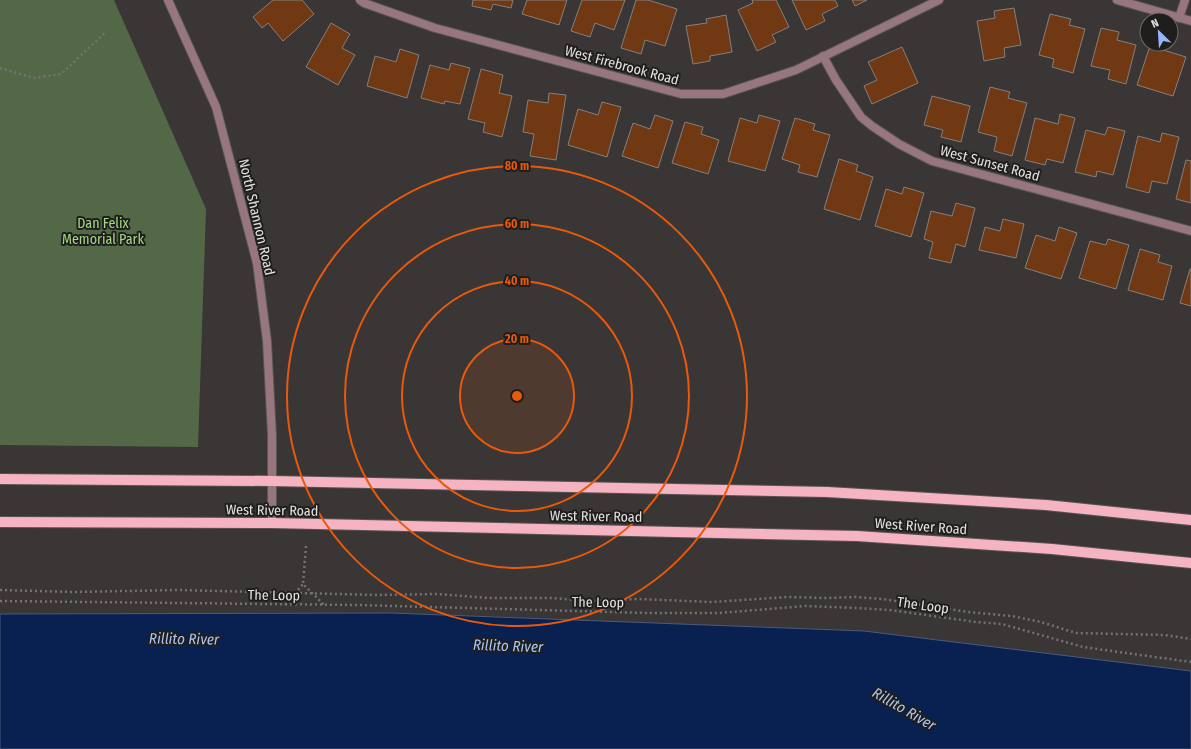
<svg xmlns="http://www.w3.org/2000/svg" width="1191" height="749" font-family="'Fira Sans Condensed',sans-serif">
	<rect width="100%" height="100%" fill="#393635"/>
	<polygon fill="#536847" points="0,0 114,0 206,209 198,447 0,445"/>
	<polygon fill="#092151" stroke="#4a5b7c" points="391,613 864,631 1191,671 1191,749 0,749 0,614"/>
	<g fill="#703813" stroke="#83807e">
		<polygon points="273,0 302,0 314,14 283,41 268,23 262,28 253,17"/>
		<polygon points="473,0 513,0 511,8 493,4 491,10 472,6"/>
		<polygon points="527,0 567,0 559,25 522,14"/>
		<polygon points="582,0 625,0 614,30 595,23 590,37 571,31"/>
		<polygon points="636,0 648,0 677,9 665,46 645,40 641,54 621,48"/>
		<polygon points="752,0 776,0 789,27 772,35 776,42 757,51 738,10 753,3"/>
		<polygon points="792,0 835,0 838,6 822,14 825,21 806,30"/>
		<polygon points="852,0 867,0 855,6"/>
		<polygon points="1014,8 1021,45 1004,48 1005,57 984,61 977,21 995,18 994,11"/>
		<polygon points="1050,14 1071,19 1069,25 1085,29 1073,73 1052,67 1054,59 1039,55"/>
		<polygon points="726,15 732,52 710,56 710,61 693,64 686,26 707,23 706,19"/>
		<polygon points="331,23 350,34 342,48 355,55 338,85 306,67"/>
		<polygon points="1101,28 1119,32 1117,40 1136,45 1126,84 1108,79 1110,70 1091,66"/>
		<polygon points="1150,46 1186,57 1173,96 1137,85"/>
		<polygon points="902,47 918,83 872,104 864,86 877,80 868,62"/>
		<polygon points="400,49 419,55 407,98 367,86 375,56 396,62"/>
		<polygon points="451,63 470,68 460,104 445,101 444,104 421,98 430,65 449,70"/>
		<polygon points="481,69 503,75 499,93 512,96 502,137 483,132 485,123 468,119"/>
		<polygon points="990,87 1010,92 1008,98 1027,103 1012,156 994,151 997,137 978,132"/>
		<polygon points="549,93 566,95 556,160 530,156 534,134 523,132 528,100 548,103"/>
		<polygon points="932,96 970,106 961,142 941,137 943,130 924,125"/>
		<polygon points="602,102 621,107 607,157 568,145 578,109 598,115"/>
		<polygon points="1060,114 1075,118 1063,163 1047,159 1045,165 1025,160 1035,118 1058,124"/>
		<polygon points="655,115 673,121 658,168 622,156 633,123 650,129"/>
		<polygon points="759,115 780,121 765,171 728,161 740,118 757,123"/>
		<polygon points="795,118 815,124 813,130 830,135 817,177 798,172 800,165 782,159"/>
		<polygon points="685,122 703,127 701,134 719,140 708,174 672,163"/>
		<polygon points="1108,127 1125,131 1113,175 1097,171 1096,177 1075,172 1086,130 1105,135"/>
		<polygon points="1162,133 1179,137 1167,184 1152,181 1149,193 1126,187 1138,136 1160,142"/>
		<polygon points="839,159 858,165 856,171 873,177 860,220 824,209"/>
		<polygon points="1186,160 1191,161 1191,203 1176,199"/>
		<polygon points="904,187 924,193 911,237 875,226 886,189 902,194"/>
		<polygon points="956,203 975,208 965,247 956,244 951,263 929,258 933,242 924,239 931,211 952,216"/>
		<polygon points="1003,219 1024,224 1016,258 979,250 985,227 1000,231"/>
		<polygon points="1059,227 1077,233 1061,279 1025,268 1036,235 1055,241"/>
		<polygon points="1108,239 1129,245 1116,289 1079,278 1090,241 1106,245"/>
		<polygon points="1140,249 1160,255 1158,262 1172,266 1163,300 1128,290"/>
		<polygon points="1190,269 1191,269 1191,306 1180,303"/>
	</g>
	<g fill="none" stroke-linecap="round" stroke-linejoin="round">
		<g stroke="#575554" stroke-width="10">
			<g id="minor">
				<polyline points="360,0 364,3 435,28 681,94 723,94 796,70 939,0"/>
				<polyline points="1117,0 1191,21"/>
				<polyline points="1179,18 1185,0"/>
				<polyline points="823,56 836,80 861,117 872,126 899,144 932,161 1191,231"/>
			</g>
		</g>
		<g stroke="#575554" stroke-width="10">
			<polyline id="tertiary" points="168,0 216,107 257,263 267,341 272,435 272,523"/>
		</g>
		<g stroke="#575554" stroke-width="12">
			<g id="primary">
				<polyline points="0,479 271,481 827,492 1046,505 1191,520"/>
				<polyline points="0,522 272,523 857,536 1052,549 1191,563"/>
			</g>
		</g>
		<g stroke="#757372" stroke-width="2.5" stroke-dasharray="2 3" stroke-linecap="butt">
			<polyline points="0,68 34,78 61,74 106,32"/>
			<polyline points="306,546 303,584 324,605"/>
			<polyline points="0,590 74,592 178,590 379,595 437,594 489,598 552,598 590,601 638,599 712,602 788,597 826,598 856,597 882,599 968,612 1012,616 1041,622 1076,633 1164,635 1191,639"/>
			<polyline points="0,601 358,605 647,613 719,613 806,606 857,608 890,610 976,622 1002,624 1083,647 1191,662"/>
			<polyline points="285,605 303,584"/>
		</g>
		<use href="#minor" stroke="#97767d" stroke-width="8"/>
		<use href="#tertiary" stroke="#97767d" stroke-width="8"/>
		<use href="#primary" stroke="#f6b4c2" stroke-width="10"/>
	</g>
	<circle cx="517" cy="396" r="57" fill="#e8590c" fill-opacity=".12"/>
	<g fill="none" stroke="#e8590c" stroke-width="2">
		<circle cx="517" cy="396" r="57"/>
		<circle cx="517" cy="396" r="115"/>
		<circle cx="517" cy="396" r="172"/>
		<circle cx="517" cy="396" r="230"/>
	</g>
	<g text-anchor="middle" stroke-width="4" stroke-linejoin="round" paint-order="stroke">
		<g font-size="14" fill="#e2e1e0" stroke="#1f1e1d">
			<text transform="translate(622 65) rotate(15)" y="5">West Firebrook Road</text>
			<text transform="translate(990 163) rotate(15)" y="5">West Sunset Road</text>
			<text transform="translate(257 217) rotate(77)" y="5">North Shannon Road</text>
			<text transform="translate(272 510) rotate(1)" y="5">West River Road</text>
			<text transform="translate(596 516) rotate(1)" y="5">West River Road</text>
			<text transform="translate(921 526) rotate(4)" y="5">West River Road</text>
			<text transform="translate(274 595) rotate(1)" y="5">The Loop</text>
			<text transform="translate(598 602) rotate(1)" y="5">The Loop</text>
			<text transform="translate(923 605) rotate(8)" y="5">The Loop</text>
		</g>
		<g font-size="14" fill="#a4d886" stroke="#1f1e1d">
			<text x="103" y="228">Dan Felix<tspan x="103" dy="16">Memorial Park</tspan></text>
		</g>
		<g font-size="15" font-style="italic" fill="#aac5f4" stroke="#1f1e1d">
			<text transform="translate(184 639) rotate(1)" y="5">Rillito River</text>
			<text transform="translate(508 646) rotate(2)" y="5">Rillito River</text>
			<text transform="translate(904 709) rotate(30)" y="5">Rillito River</text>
		</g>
	</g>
	<circle cx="517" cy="396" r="6" fill="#e8590c" stroke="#1f1e1d" stroke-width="2"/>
	<g font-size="12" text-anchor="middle" font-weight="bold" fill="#e8590c" stroke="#1f1e1d" stroke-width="4" stroke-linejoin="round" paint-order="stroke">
		<text x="517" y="170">80 m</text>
		<text x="517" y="228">60 m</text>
		<text x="517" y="285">40 m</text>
		<text x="517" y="343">20 m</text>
	</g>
	<g transform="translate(1159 32) rotate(335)"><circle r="19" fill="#1f1e1d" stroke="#6d6c6b"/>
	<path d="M0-3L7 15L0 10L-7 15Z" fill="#95b6fd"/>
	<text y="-6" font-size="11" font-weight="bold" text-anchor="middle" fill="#e2e1e0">N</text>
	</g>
</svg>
